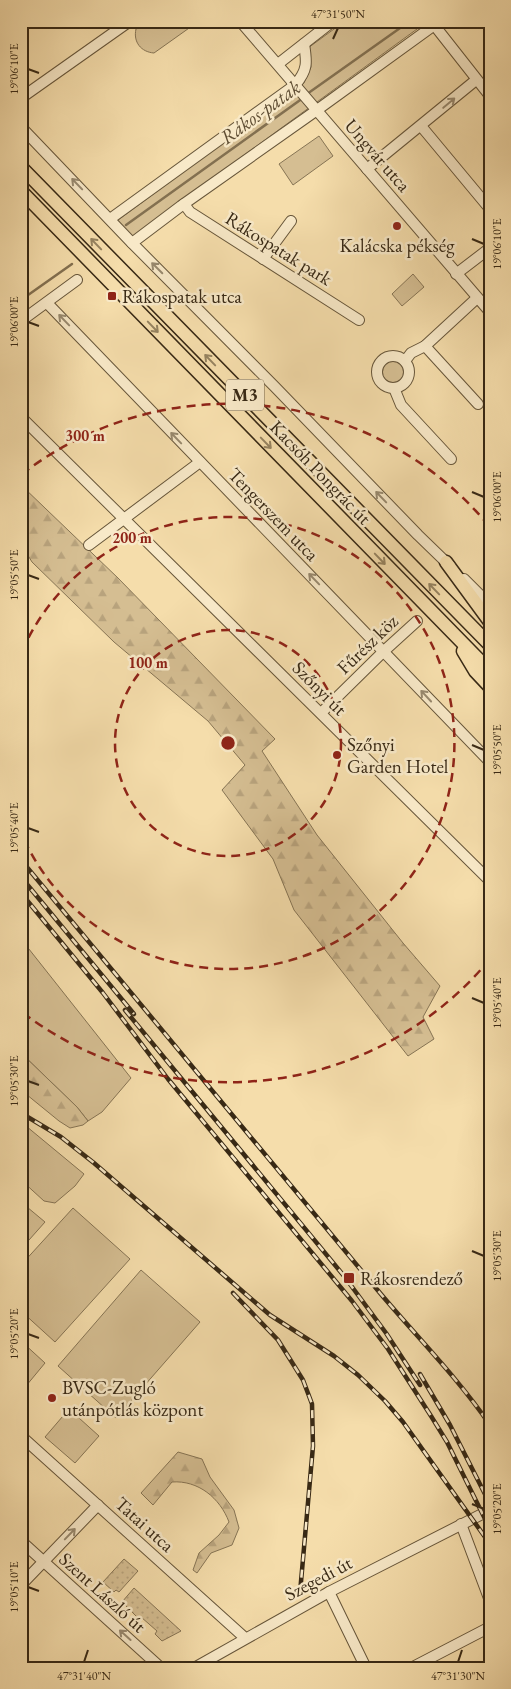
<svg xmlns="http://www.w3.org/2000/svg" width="511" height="1689" font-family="'EB Garamond',serif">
	<defs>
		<pattern id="forest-firs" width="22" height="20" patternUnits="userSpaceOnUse" patternTransform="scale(1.25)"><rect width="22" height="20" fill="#d5be92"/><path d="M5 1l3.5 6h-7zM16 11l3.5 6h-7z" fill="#b8a37d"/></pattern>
		<pattern id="garden-dots" width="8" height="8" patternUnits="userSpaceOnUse" patternTransform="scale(1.25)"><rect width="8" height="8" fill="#d5be92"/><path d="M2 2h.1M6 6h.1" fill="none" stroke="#b8a37d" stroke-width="1.8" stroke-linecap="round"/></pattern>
	</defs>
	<rect width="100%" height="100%" fill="#f5ddab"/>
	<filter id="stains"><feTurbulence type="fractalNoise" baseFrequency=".004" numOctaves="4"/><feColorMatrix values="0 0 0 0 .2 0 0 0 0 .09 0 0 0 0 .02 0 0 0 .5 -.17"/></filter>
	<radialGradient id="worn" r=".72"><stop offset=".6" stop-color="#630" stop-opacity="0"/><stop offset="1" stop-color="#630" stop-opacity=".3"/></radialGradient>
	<g fill="#d5be92" stroke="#867454">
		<path d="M147,21H199L154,53C141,52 133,42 136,29Z"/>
		<polygon points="345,21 428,21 125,242 110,226 304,83 311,67 308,48"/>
		<polygon points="319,136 333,156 293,185 279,164"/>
		<polygon points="413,274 424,287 402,306 392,294"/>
		<circle cx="393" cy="371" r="13"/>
		<polygon points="21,939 131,1078 102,1112 88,1121 77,1107 21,1053"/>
		<polygon points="26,1126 84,1174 75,1186 55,1203 44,1201 21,1180 21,1131"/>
		<polygon points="21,1202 45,1222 21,1249"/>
		<polygon points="73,1208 130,1259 55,1342 21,1311 21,1265"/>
		<polygon points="141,1270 200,1322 116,1418 58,1366"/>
		<polygon points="21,1341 45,1363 21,1392"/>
		<polygon points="69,1409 99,1436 75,1463 45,1437"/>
	</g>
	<g fill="url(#forest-firs)" stroke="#867454">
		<polygon points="21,485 118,578 275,739 262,751 317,835 403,943 440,986 423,1017 434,1039 408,1056 294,910 273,859 222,790 245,765 208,721 114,642 32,562 21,544"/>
		<polygon points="21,1053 77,1107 88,1121 83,1125 70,1128 59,1121 21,1090"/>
		<path d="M178,1452L202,1459L210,1477L234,1510L239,1528L232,1545L211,1553L197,1573L193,1570L199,1553L219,1535L229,1522C220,1498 198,1480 172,1482L153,1505L141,1493Z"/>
	</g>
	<g fill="url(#garden-dots)" stroke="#867454">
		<polygon points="124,1559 138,1571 119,1592 116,1590 114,1592 103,1582"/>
		<polygon points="134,1588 181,1631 162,1641 155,1634 157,1631 141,1617 138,1618 122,1602"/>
	</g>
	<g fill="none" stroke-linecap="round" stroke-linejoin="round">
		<g stroke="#837050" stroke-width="2.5">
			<polyline points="307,94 410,21"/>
			<polyline points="126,225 303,98"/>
			<polyline points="21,300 72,264"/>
		</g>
		<g stroke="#67563a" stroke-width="12">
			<g id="minor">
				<polyline points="240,21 490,312"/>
				<polyline points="431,21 490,96"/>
				<polyline points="278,64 333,21"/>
				<polyline points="21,98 130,21"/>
				<polyline points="421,126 490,209"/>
				<polyline points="21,127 132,243 275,387 418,535 450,566"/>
				<polyline points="367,169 476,80"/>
				<polyline points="184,204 190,212 359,320"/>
				<path d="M110,219L295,85C308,70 307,62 304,44"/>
				<polyline points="132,243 181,206 317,110 440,21"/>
				<polyline points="263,259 291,221"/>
				<polyline points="456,274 490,248"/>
				<polyline points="47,303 490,762"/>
				<polyline points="21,321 77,280"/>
				<polyline points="425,346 478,404"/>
				<circle cx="393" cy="372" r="16"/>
				<polyline points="405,361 411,353 425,346 477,298"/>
				<polyline points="394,388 401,405 451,459"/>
				<polyline points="21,417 490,881"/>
				<polyline points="89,545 200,462"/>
				<polyline points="464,579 490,605"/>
				<polyline points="321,713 384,651 417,621"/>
				<polyline points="21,1436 245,1638"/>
				<polyline points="461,1524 490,1601"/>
				<polyline points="21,1541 161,1668"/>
				<polyline points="21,1585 98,1505"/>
				<polyline points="329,1592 366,1668"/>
				<polyline points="194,1668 329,1592 490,1510"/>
				<polyline points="411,1668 490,1627"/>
			</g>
		</g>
		<g stroke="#382915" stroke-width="15">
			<g id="major">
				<polyline points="21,167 490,645"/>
				<polyline points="21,191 490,671"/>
				<polyline points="446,562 490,622"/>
				<polyline points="463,651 475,671 490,687"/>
			</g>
		</g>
		<use href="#minor" stroke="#f8e9c8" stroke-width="10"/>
		<use href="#major" stroke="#f5ddab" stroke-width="12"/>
		<g stroke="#382915" stroke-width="4.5">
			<g id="rail">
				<path d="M21,860L380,1293C417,1337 457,1377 490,1425"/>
				<polyline points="21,877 134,1014"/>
				<polyline points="21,893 103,993 168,1079 352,1301 388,1349 431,1416 447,1442 490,1529"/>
				<polyline points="125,1010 344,1276 386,1333 420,1385"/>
				<polyline points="21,1113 61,1137 94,1163 270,1315 334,1356 358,1375 385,1401 403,1422 490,1544"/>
				<polyline points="233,1293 278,1340 303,1380 312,1404 313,1446 300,1593"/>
				<polyline points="420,1374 450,1425 490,1504"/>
			</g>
		</g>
		<use href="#rail" stroke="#f8e9c8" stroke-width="2.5" stroke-dasharray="8" stroke-linecap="butt"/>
	</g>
	<defs><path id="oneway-shaft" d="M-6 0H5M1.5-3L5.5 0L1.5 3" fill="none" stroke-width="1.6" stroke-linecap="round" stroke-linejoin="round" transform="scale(1.25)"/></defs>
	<g stroke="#98896e">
		<use href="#oneway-shaft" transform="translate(449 103) rotate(-40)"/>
		<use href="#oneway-shaft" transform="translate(77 184) rotate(-134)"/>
		<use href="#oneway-shaft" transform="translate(157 268) rotate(-135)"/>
		<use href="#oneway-shaft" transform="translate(64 320) rotate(-134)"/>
		<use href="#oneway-shaft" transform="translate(176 438) rotate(-134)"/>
		<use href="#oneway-shaft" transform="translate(381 497) rotate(-134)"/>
		<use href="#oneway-shaft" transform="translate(314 579) rotate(-134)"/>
		<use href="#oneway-shaft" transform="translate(426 696) rotate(-133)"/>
		<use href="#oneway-shaft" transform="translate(70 1534) rotate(-46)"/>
		<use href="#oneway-shaft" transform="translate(125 1635) rotate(-138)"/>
	</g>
	<g stroke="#968360">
		<use href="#oneway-shaft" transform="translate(96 244) rotate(-134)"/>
		<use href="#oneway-shaft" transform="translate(153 327) rotate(46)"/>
		<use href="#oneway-shaft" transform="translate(210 360) rotate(-134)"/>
		<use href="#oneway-shaft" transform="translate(266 443) rotate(46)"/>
		<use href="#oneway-shaft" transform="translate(380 559) rotate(46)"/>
		<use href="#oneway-shaft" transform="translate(434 589) rotate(-134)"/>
	</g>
	<path fill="none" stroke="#382915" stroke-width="2" d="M333,39L338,28M28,69L39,73M472,239L484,244M28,322L39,326M472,492L484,497M28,575L39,579M472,745L484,750M28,828L39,832M472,998L484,1003M28,1081L39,1085M472,1251L484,1256M28,1334L39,1338M472,1504L484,1509M28,1587L39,1591M84,1662L88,1650M458,1662L462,1650"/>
	<g fill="none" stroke="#8f2418" stroke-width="2.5" stroke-dasharray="9 6">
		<circle cx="228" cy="743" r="113"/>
		<path d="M22 651A226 226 0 1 1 22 835"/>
		<path d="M490 959A339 339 0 0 1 22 1012M22 474A339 339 0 0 1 490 527"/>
	</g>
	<g fill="#8f2418" stroke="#f8e9c8" stroke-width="2">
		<circle cx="397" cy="226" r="5"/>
		<rect x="107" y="291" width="10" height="10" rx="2.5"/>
		<circle cx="337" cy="755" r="5"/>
		<rect x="343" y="1272" width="12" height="12" rx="2.5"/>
		<circle cx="52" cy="1398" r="5"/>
	</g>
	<g text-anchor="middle" stroke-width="5" stroke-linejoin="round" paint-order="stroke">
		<rect fill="#f8e9c8" stroke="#72634b" stroke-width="1" x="226" y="379.5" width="38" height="31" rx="4"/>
		<g font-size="18" font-weight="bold" fill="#382915">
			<text x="245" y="401">M3</text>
		</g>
		<g font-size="19" fill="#382915" stroke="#f8e9c8">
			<text transform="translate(378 155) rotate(49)" y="7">Ungvár utca</text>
			<text transform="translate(279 248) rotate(32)" y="7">Rákospatak park</text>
			<text transform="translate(321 472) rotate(46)" y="7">Kacsóh Pongrác út</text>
			<text transform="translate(274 514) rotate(46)" y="7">Tengerszem utca</text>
			<text transform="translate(367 644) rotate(-44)" y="7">Fűrész köz</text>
			<text transform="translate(320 688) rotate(45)" y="7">Szőnyi út</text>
			<text transform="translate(145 1524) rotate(42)" y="7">Tatai utca</text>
			<text transform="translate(318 1578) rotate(-28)" y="7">Szegedi út</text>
			<text transform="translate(103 1592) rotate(42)" y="7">Szent László út</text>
		</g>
		<g font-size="19" fill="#382915" stroke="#f8e9c8" text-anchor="start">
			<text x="397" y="252" text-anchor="middle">Kalácska pékség</text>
			<text x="122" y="303">Rákospatak utca</text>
			<text x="347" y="751">Szőnyi<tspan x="347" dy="22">Garden Hotel</tspan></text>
			<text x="360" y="1285">Rákosrendező</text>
			<text x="62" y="1394">BVSC-Zugló<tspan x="62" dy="22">utánpótlás központ</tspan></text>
		</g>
		<g font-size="20" font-style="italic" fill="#5e4d33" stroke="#f8e9c8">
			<text transform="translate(260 112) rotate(-36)" y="7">Rákos-patak</text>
		</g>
	</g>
	<circle cx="228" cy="743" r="8" fill="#8f2418" stroke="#f8e9c8" stroke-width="2.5"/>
	<g font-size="15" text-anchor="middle" font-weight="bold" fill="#8f2418" stroke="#f8e9c8" stroke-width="5" stroke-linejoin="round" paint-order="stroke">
		<text x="85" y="441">300 m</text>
		<text x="132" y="543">200 m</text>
		<text x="148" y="668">100 m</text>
	</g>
	<rect width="511" height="1689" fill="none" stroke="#f5ddab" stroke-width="55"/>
	<rect x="28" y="28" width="456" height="1634" fill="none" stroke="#382915" stroke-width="2"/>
	<g font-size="12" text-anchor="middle" fill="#382915">
		<text x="338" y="18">47°31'50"N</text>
		<text transform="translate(14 69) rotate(-90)" y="4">19°06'10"E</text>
		<text transform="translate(497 244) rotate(-90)" y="4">19°06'10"E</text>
		<text transform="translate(14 322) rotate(-90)" y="4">19°06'00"E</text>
		<text transform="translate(497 497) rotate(-90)" y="4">19°06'00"E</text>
		<text transform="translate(14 575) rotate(-90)" y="4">19°05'50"E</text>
		<text transform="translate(497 750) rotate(-90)" y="4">19°05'50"E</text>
		<text transform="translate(14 828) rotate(-90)" y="4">19°05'40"E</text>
		<text transform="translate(497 1003) rotate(-90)" y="4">19°05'40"E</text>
		<text transform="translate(14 1081) rotate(-90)" y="4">19°05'30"E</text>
		<text transform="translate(497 1256) rotate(-90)" y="4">19°05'30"E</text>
		<text transform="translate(14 1334) rotate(-90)" y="4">19°05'20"E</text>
		<text transform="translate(497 1509) rotate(-90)" y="4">19°05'20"E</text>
		<text transform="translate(14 1587) rotate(-90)" y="4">19°05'10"E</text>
		<text x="84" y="1680">47°31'40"N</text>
		<text x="458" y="1680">47°31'30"N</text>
	</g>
	<rect width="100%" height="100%" filter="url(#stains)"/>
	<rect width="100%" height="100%" fill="url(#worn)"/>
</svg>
